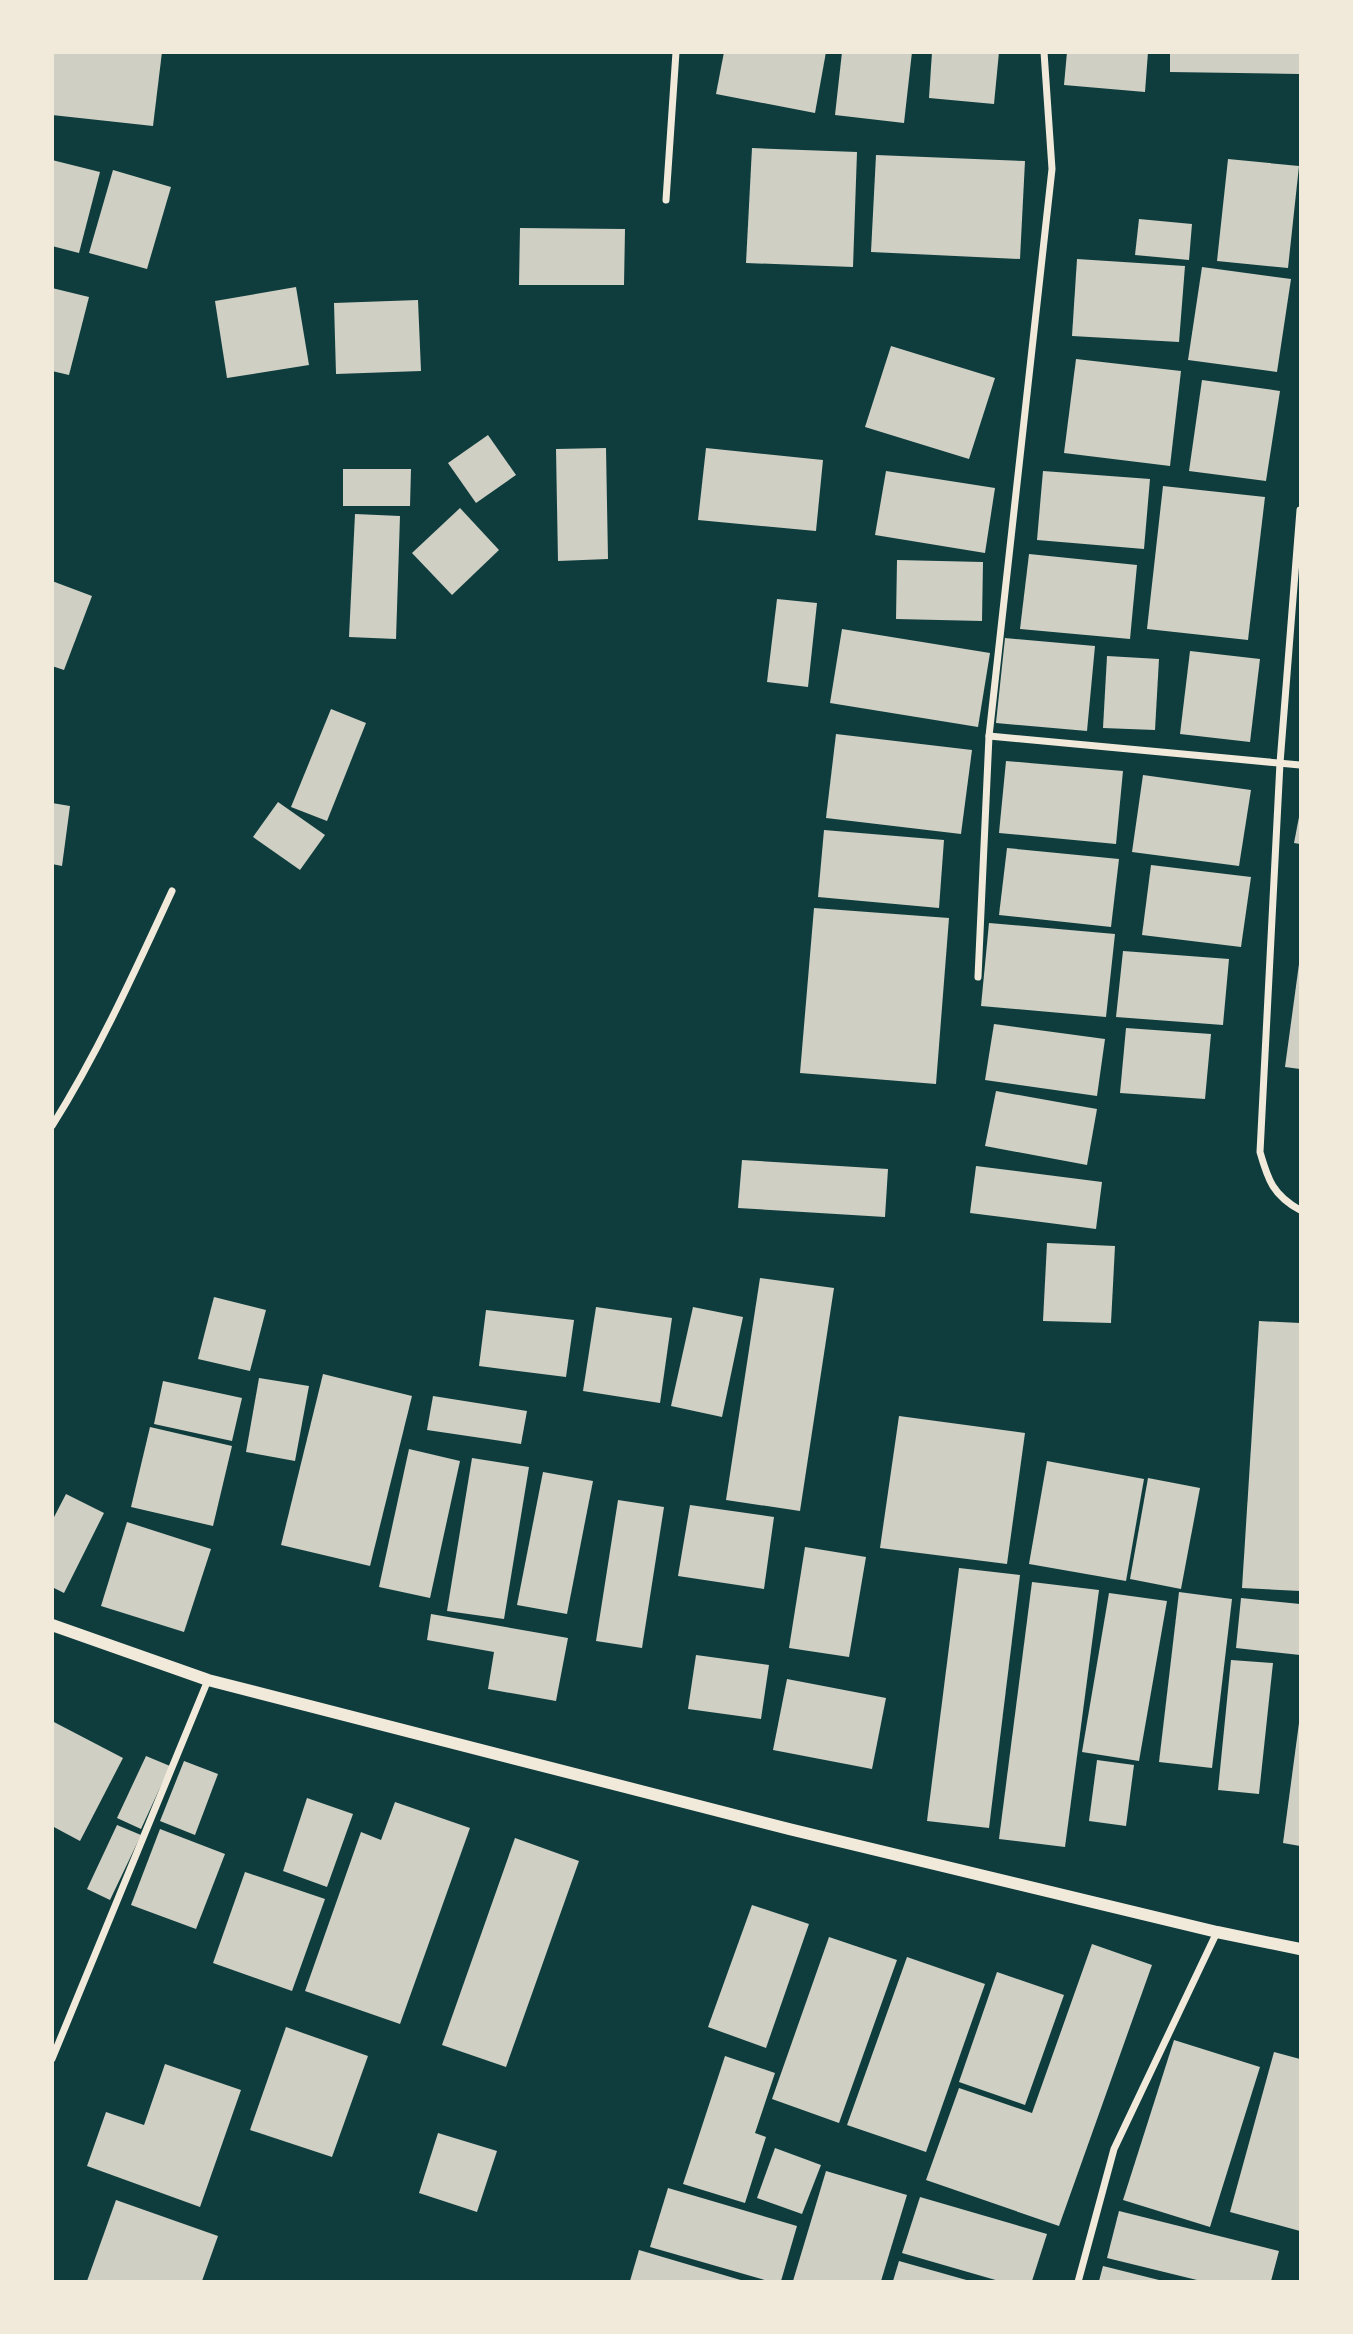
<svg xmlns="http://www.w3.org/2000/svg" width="1353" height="2334" font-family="Manrope,sans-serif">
	<rect width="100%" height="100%" fill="#0f3d3e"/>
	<g fill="#cfcfc3">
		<polygon points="52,52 162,52 153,126 52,115"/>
		<polygon points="724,52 826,52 815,113 716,94"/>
		<polygon points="842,52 912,52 904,123 835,115"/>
		<polygon points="932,52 999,52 994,104 929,98"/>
		<polygon points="1067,52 1148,52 1145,92 1064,85"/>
		<polygon points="1170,52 1300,52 1299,74 1170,72"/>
		<polygon points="752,148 857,152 853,267 746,263"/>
		<polygon points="876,155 1025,161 1020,259 871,252"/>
		<polygon points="1228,159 1299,166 1288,268 1217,261"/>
		<polygon points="52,160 100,172 79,253 52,246"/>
		<polygon points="113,170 171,187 147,269 89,253"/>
		<polygon points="1139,219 1192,224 1189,260 1135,255"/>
		<polygon points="520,228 625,229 624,285 519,285"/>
		<polygon points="1077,259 1185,266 1179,342 1072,336"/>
		<polygon points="1202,267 1291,279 1277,372 1188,360"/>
		<polygon points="296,287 309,365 227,378 215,301"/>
		<polygon points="52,288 89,297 69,375 52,371"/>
		<polygon points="418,300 421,371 336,374 334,303"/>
		<polygon points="891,346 995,378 969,459 865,427"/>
		<polygon points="1076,359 1181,371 1170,466 1064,453"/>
		<polygon points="1202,380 1280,391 1266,481 1189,471"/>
		<polygon points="488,435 516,475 476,503 448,463"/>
		<polygon points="606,448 608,559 558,561 556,449"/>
		<polygon points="706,448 823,460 816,531 698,520"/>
		<polygon points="343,469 411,469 410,506 343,506"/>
		<polygon points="886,471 995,488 985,553 875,535"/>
		<polygon points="1043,471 1150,479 1144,549 1037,540"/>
		<polygon points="1163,486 1265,497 1248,640 1147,629"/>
		<polygon points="460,508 499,550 452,595 412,553"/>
		<polygon points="355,514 400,516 396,639 349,637"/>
		<polygon points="1029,554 1137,565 1130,639 1020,629"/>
		<polygon points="897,560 983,562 982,621 896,619"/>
		<polygon points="52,581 92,596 64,670 52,666"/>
		<polygon points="777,599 817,603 808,687 767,682"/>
		<polygon points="842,629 990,653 978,727 830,703"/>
		<polygon points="1005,638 1095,646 1087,731 996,723"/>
		<polygon points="1190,651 1260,659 1250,742 1180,734"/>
		<polygon points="1107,656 1159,659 1155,730 1103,728"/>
		<polygon points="331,709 366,723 327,821 291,807"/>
		<polygon points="836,734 972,750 961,834 826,818"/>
		<polygon points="1006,761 1123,771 1116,844 999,833"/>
		<polygon points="1143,775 1251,790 1239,866 1132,852"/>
		<polygon points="278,802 325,835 300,870 253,837"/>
		<polygon points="52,803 70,806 62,866 52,864"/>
		<polygon points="1299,817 1300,817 1300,844 1294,843"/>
		<polygon points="824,830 944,840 939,908 818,897"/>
		<polygon points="1007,848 1119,859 1111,927 999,915"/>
		<polygon points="1151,865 1251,877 1241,947 1142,935"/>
		<polygon points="814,908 949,918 936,1084 800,1073"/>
		<polygon points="989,923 1115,934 1106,1017 981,1006"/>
		<polygon points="1123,951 1229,959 1223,1025 1116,1017"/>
		<polygon points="1299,964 1300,964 1300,1069 1285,1067"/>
		<polygon points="994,1024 1105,1039 1097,1096 985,1080"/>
		<polygon points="1126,1028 1211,1034 1205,1099 1120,1093"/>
		<polygon points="996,1091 1097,1109 1087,1165 985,1146"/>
		<polygon points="742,1160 888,1169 885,1217 738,1208"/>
		<polygon points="976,1166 1102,1182 1096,1229 970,1213"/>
		<polygon points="1047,1243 1115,1246 1111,1323 1043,1321"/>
		<polygon points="760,1278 834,1288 800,1511 726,1500"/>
		<polygon points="214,1297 266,1310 250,1371 198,1359"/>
		<polygon points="596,1307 672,1318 660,1403 583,1391"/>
		<polygon points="693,1307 743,1317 722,1417 671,1406"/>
		<polygon points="486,1310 574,1320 566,1377 479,1366"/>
		<polygon points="1259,1321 1300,1323 1300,1591 1242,1588"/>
		<polygon points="323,1374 412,1396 370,1566 281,1545"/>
		<polygon points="259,1378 309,1386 295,1461 246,1452"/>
		<polygon points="163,1381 242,1398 232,1441 154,1424"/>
		<polygon points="433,1396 527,1411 521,1444 427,1430"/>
		<polygon points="899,1416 1025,1433 1007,1564 880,1548"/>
		<polygon points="150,1427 232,1446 213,1526 131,1507"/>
		<polygon points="409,1449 460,1461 430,1598 379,1587"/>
		<polygon points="472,1458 529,1467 504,1619 447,1611"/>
		<polygon points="1047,1461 1144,1479 1126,1581 1029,1564"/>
		<polygon points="543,1472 593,1481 567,1614 517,1605"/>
		<polygon points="1148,1478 1200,1488 1181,1589 1130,1579"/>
		<polygon points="66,1494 104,1513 64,1593 52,1587 52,1521"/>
		<polygon points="618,1500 664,1507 642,1648 596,1641"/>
		<polygon points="690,1505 774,1517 764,1589 678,1576"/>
		<polygon points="127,1522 211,1549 184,1632 101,1606"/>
		<polygon points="805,1547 866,1557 849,1657 789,1648"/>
		<polygon points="959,1568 1020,1575 989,1828 927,1821"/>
		<polygon points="1032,1582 1099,1590 1065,1847 999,1839"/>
		<polygon points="1179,1592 1232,1599 1212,1768 1159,1762"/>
		<polygon points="1109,1593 1167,1601 1139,1761 1082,1752"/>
		<polygon points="1241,1598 1300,1604 1300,1655 1236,1648"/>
		<polygon points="431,1614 568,1638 556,1701 488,1689 494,1652 427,1640"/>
		<polygon points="696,1655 769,1665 761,1719 688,1709"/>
		<polygon points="1231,1660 1273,1663 1259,1794 1218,1790"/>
		<polygon points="787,1679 886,1698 872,1769 773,1750"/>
		<polygon points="52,1721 123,1758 80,1841 52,1826"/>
		<polygon points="1299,1723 1300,1723 1300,1846 1283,1843"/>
		<polygon points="146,1756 170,1766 141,1829 117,1818"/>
		<polygon points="1097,1760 1134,1765 1126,1826 1089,1821"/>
		<polygon points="184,1761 218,1774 195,1835 160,1821"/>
		<polygon points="307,1798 353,1814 327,1887 283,1871"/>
		<polygon points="395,1802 470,1828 400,2024 305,1991 361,1832 381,1840"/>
		<polygon points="117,1825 141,1835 110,1900 87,1889"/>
		<polygon points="160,1829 225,1854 196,1929 131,1905"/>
		<polygon points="515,1838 579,1861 506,2067 442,2045"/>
		<polygon points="245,1872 325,1899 292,1991 213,1963"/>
		<polygon points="752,1905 809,1924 766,2048 708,2027"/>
		<polygon points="829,1937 897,1960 839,2123 772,2099"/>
		<polygon points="1092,1944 1152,1965 1059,2226 926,2180 959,2088 1032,2113"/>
		<polygon points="907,1957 985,1984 926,2152 847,2125"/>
		<polygon points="997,1972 1064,1995 1025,2105 959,2082"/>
		<polygon points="286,2027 368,2056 332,2157 250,2130"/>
		<polygon points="1174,2040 1260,2067 1210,2227 1123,2200"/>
		<polygon points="1274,2052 1300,2059 1300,2231 1230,2212"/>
		<polygon points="725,2056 775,2073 755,2133 766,2137 745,2203 683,2184"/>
		<polygon points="165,2064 241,2090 200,2207 87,2166 106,2112 144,2125"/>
		<polygon points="438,2133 497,2151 477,2212 419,2193"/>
		<polygon points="775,2148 821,2165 802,2214 757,2198"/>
		<polygon points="826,2171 907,2195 881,2281 793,2281"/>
		<polygon points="668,2188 797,2226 781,2281 768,2281 650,2247"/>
		<polygon points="920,2197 1047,2234 1032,2281 999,2281 902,2253"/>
		<polygon points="116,2200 218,2236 202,2281 87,2281"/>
		<polygon points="1119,2211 1279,2251 1271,2281 1201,2281 1107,2258"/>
		<polygon points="639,2250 744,2281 630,2281"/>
		<polygon points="899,2261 970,2281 893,2281"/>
		<polygon points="1103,2266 1163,2281 1099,2281"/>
	</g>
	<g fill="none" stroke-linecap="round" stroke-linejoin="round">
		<g stroke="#f1e9da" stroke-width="7">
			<polyline points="666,200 676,52"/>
			<path d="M1300,510L1280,763L1260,1152C1268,1180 1273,1195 1300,1210"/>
			<polyline points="989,736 1300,765"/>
			<polyline points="978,977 989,736 1052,169 1044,52"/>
			<path d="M52,1126C99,1051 135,971 172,891"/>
			<polyline points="52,2059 208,1680"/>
			<polyline points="1078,2282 1114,2149 1217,1932"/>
		</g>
		<polyline stroke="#f1e9da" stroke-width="12" points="52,1625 208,1680 789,1829 1217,1932 1300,1949"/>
	</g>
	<rect width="1353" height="2334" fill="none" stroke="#f1e9da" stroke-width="108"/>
</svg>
